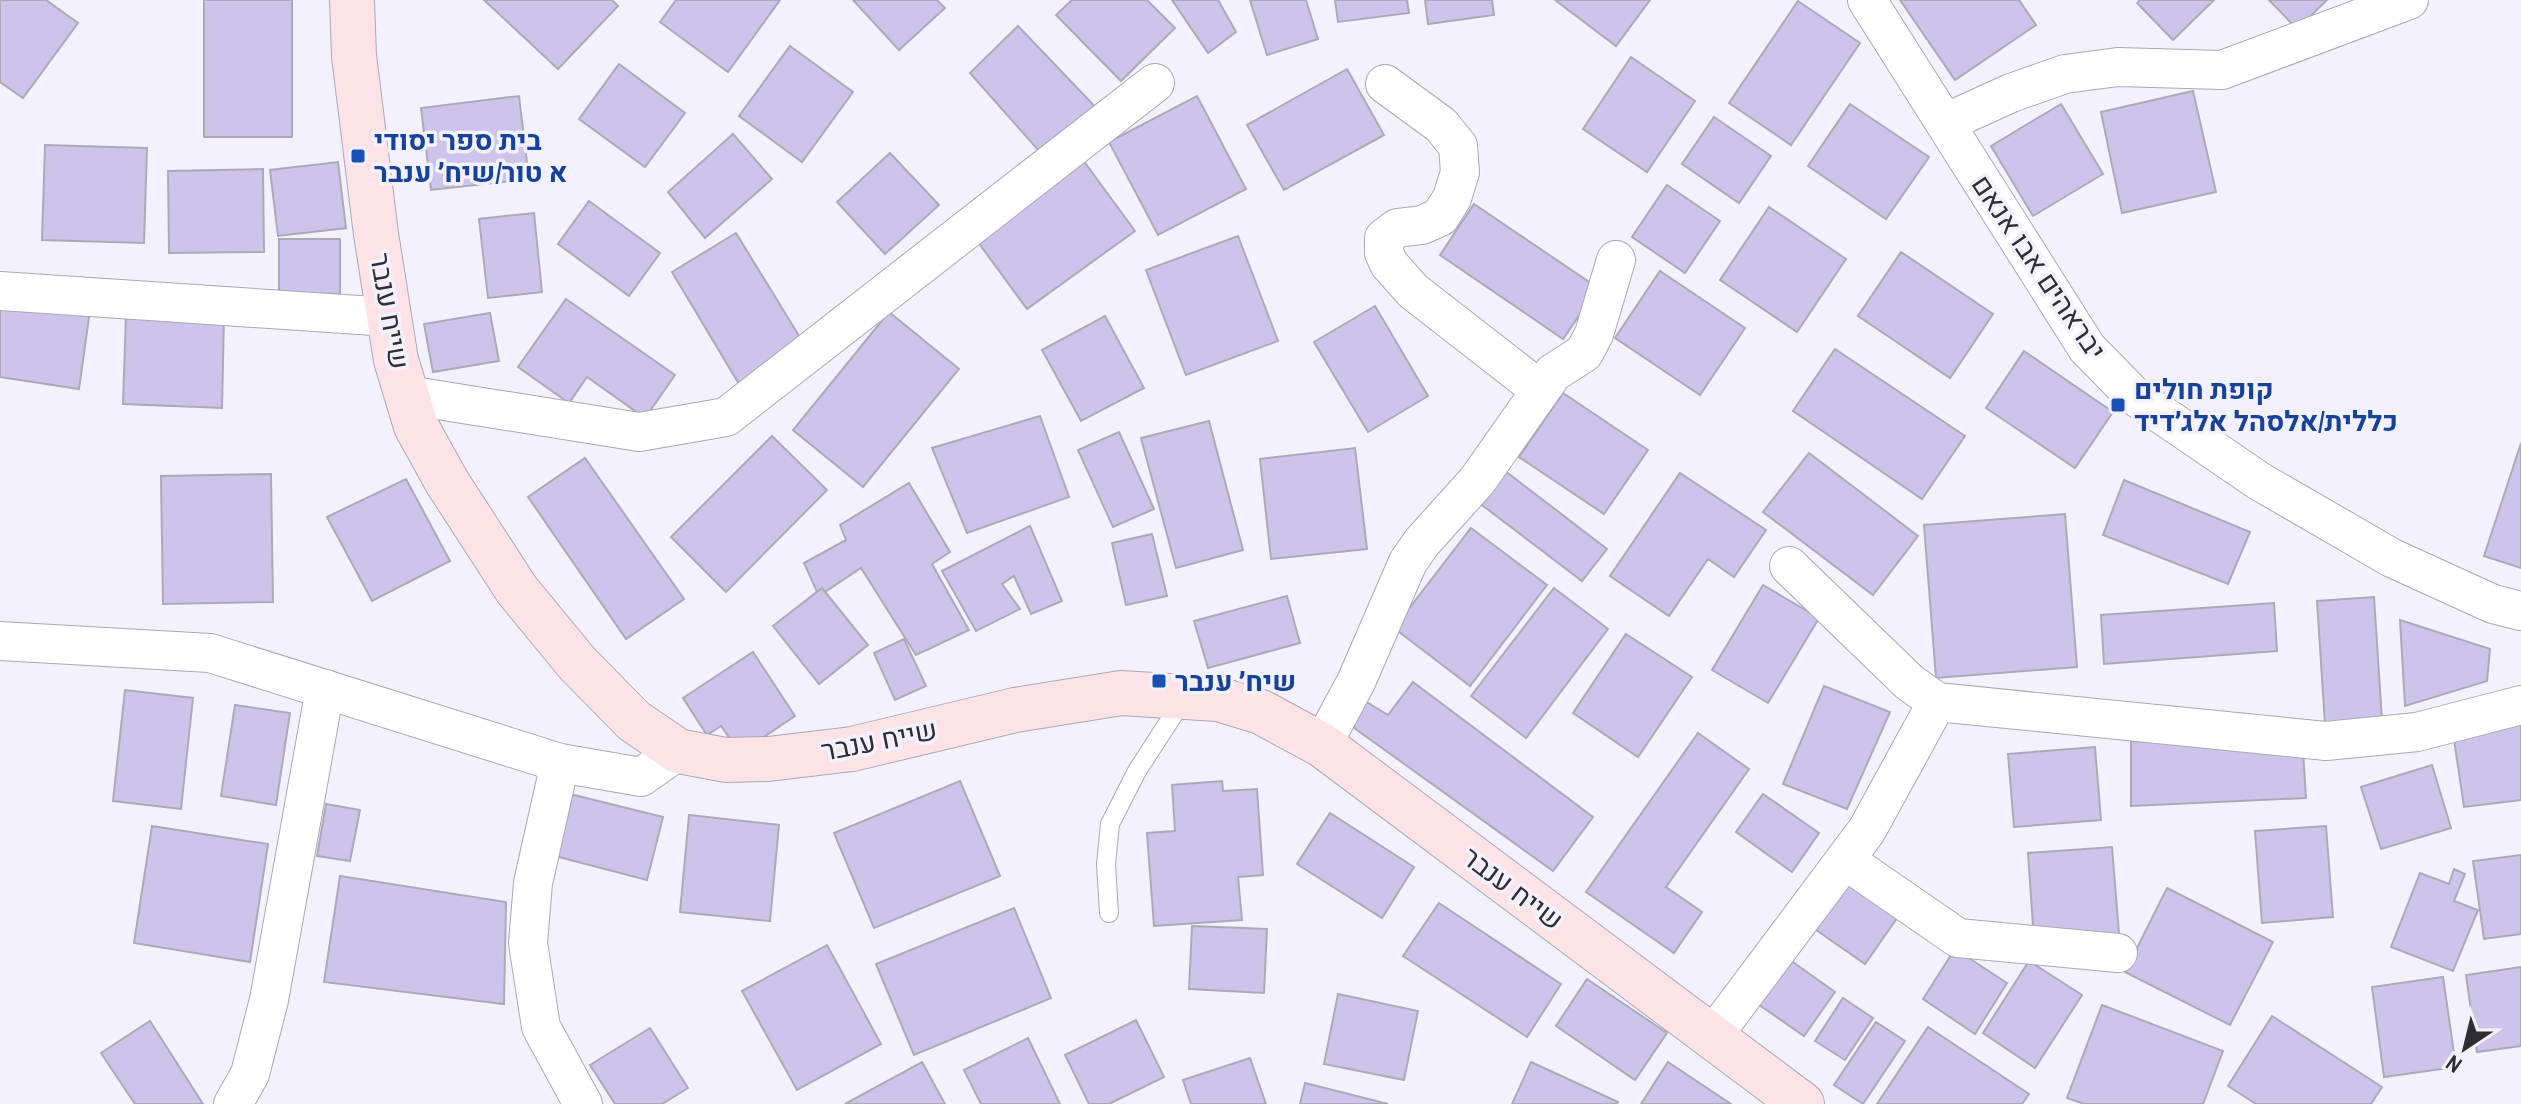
<svg xmlns="http://www.w3.org/2000/svg" width="2521" height="1104" font-family="'Archivo Narrow',Heebo,sans-serif">
	<rect width="100%" height="100%" fill="#f4f1ff"/>
	<g fill="#ccc4eb" stroke="#adaab7" stroke-width="2">
		<polygon points="0,0 46,0 78,23 23,98 0,82"/>
		<rect x="204" y="0" width="88" height="137"/>
		<polygon points="484,0 612,0 618,6 558,69"/>
		<polygon points="676,0 780,0 728,72 660,22"/>
		<polygon points="853,0 937,0 945,8 899,50"/>
		<polygon points="1072,0 1147,0 1175,28 1121,81 1056,15"/>
		<polygon points="1172,0 1218,0 1236,32 1208,53"/>
		<polygon points="1250,0 1306,0 1318,39 1267,55"/>
		<polygon points="1335,0 1407,0 1409,13 1338,22"/>
		<polygon points="1425,0 1492,0 1494,15 1428,24"/>
		<polygon points="1555,0 1650,0 1616,46"/>
		<polygon points="1900,0 2019,0 2036,25 1955,80"/>
		<polygon points="2140,0 2214,0 2173,40 2137,3"/>
		<polygon points="2269,0 2327,0 2297,29"/>
		<polygon points="1798,1 1860,43 1791,145 1729,103"/>
		<polygon points="1018,26 1103,115 1048,161 970,73"/>
		<polygon points="790,46 853,92 802,162 739,116"/>
		<polygon points="1631,57 1695,101 1647,172 1583,129"/>
		<polygon points="619,64 685,113 645,167 579,119"/>
		<polygon points="1347,69 1384,135 1284,190 1247,125"/>
		<polygon points="2193,91 2216,192 2122,213 2101,112"/>
		<polygon points="519,96 529,179 431,190 421,108"/>
		<polygon points="1197,96 1246,189 1158,235 1109,142"/>
		<polygon points="1850,104 1929,157 1886,219 1808,166"/>
		<polygon points="2061,104 2103,174 2033,216 1991,146"/>
		<polygon points="1714,117 1771,156 1739,203 1682,164"/>
		<polygon points="733,134 772,179 705,238 668,192"/>
		<polygon points="45,145 147,148 144,243 42,240"/>
		<polygon points="890,153 939,205 885,254 837,202"/>
		<polygon points="1083,160 1135,231 1027,309 975,238"/>
		<polygon points="338,162 346,228 278,236 270,170"/>
		<polygon points="263,169 264,252 169,253 168,171"/>
		<polygon points="1667,185 1720,221 1685,273 1632,237"/>
		<polygon points="589,201 660,253 629,296 558,244"/>
		<polygon points="1474,204 1598,288 1563,339 1440,255"/>
		<polygon points="1769,207 1846,259 1797,332 1720,280"/>
		<polygon points="534,213 542,292 488,298 479,219"/>
		<polygon points="736,233 804,344 739,384 672,272"/>
		<polygon points="1238,236 1278,341 1186,375 1146,270"/>
		<polygon points="279,239 340,239 340,294 279,293"/>
		<polygon points="1901,252 1993,314 1950,378 1858,316"/>
		<polygon points="1660,271 1745,328 1700,395 1615,338"/>
		<polygon points="0,297 90,310 79,389 0,377"/>
		<polygon points="566,299 675,375 645,418 587,377 569,403 518,367"/>
		<polygon points="1375,306 1428,396 1368,432 1314,342"/>
		<polygon points="889,312 959,369 863,487 793,430"/>
		<polygon points="490,313 499,361 433,372 424,324"/>
		<polygon points="126,314 224,317 222,408 123,404"/>
		<polygon points="1105,316 1144,388 1081,421 1042,350"/>
		<polygon points="1835,349 1965,436 1922,499 1793,411"/>
		<polygon points="2024,351 2113,412 2075,468 1986,408"/>
		<polygon points="1563,393 1648,450 1604,514 1519,457"/>
		<polygon points="1040,416 1069,497 967,533 932,448"/>
		<polygon points="1209,421 1243,550 1176,568 1141,438"/>
		<polygon points="1119,432 1154,509 1113,527 1078,450"/>
		<polygon points="772,436 827,490 726,592 671,537"/>
		<polygon points="2521,443 2521,568 2484,556"/>
		<polygon points="1355,448 1367,549 1271,559 1260,459"/>
		<polygon points="1809,453 1918,536 1873,595 1763,512"/>
		<polygon points="585,458 684,599 626,639 528,497"/>
		<polygon points="1500,467 1607,549 1582,581 1474,499"/>
		<polygon points="1680,473 1766,530 1734,577 1708,559 1669,616 1610,576"/>
		<polygon points="271,474 273,602 163,604 161,476"/>
		<polygon points="406,479 450,561 372,601 327,517"/>
		<polygon points="2124,480 2250,532 2228,584 2103,535"/>
		<polygon points="909,483 950,552 932,564 969,630 916,655 861,568 819,596 804,563 846,540 840,525"/>
		<polygon points="2065,514 2077,667 1936,678 1924,525"/>
		<polygon points="1030,526 1062,601 1031,614 1014,576 1002,584 1020,609 976,631 942,571"/>
		<polygon points="1471,528 1547,585 1470,686 1394,628"/>
		<polygon points="1152,534 1167,596 1126,605 1112,543"/>
		<polygon points="1763,585 1819,618 1768,703 1712,670"/>
		<polygon points="822,588 868,645 819,684 773,626"/>
		<polygon points="1554,588 1608,629 1526,738 1471,696"/>
		<polygon points="1287,596 1300,643 1208,668 1194,621"/>
		<polygon points="2374,597 2382,720 2325,724 2317,601"/>
		<polygon points="2274,603 2277,651 2104,664 2101,615"/>
		<polygon points="2400,620 2490,649 2487,681 2405,706"/>
		<polygon points="1626,634 1692,677 1638,757 1573,713"/>
		<polygon points="904,639 926,686 895,700 874,653"/>
		<polygon points="753,652 795,716 740,753 721,726 707,735 683,698"/>
		<polygon points="1413,682 1593,817 1553,871 1350,725 1365,701 1388,715"/>
		<polygon points="1824,686 1890,712 1847,809 1783,784"/>
		<polygon points="125,690 193,698 181,809 113,801"/>
		<polygon points="235,705 290,713 276,805 221,796"/>
		<polygon points="2521,717 2521,800 2464,807 2452,726"/>
		<polygon points="1698,733 1749,769 1666,887 1702,912 1674,953 1586,892"/>
		<polygon points="2131,741 2303,750 2306,798 2131,806"/>
		<polygon points="2095,747 2101,820 2014,827 2008,754"/>
		<polygon points="2432,765 2451,828 2381,849 2361,787"/>
		<polygon points="960,781 1000,876 874,928 834,833"/>
		<polygon points="1222,781 1223,791 1257,789 1263,875 1238,877 1242,920 1154,926 1147,833 1175,831 1172,785"/>
		<polygon points="570,794 663,817 647,880 555,856"/>
		<polygon points="1763,794 1819,833 1792,872 1736,832"/>
		<polygon points="326,804 360,810 350,861 317,856"/>
		<polygon points="1330,813 1414,867 1382,918 1297,864"/>
		<polygon points="689,815 779,825 770,921 680,912"/>
		<polygon points="152,826 268,844 250,962 134,943"/>
		<polygon points="2326,826 2333,917 2262,923 2255,831"/>
		<polygon points="2112,847 2119,934 2034,940 2028,853"/>
		<polygon points="2521,855 2521,934 2484,939 2473,861"/>
		<polygon points="2454,869 2465,874 2454,901 2478,910 2453,971 2391,947 2420,873 2449,884"/>
		<polygon points="340,876 506,902 504,1004 324,982"/>
		<polygon points="1847,877 1900,914 1865,964 1812,927"/>
		<polygon points="2167,888 2273,942 2230,1025 2125,972"/>
		<polygon points="1439,903 1561,984 1527,1037 1403,956"/>
		<polygon points="1014,908 1051,998 914,1055 876,964"/>
		<polygon points="1192,926 1267,929 1264,993 1189,989"/>
		<polygon points="827,945 881,1044 797,1090 742,991"/>
		<polygon points="1955,949 2007,983 1975,1034 1923,999"/>
		<polygon points="1783,955 1835,992 1804,1036 1752,1000"/>
		<polygon points="2029,961 2082,995 2035,1068 1983,1033"/>
		<polygon points="2521,967 2521,1046 2477,1052 2466,975"/>
		<polygon points="2443,977 2456,1067 2384,1077 2372,987"/>
		<polygon points="1587,979 1667,1033 1635,1080 1556,1026"/>
		<polygon points="1338,994 1418,1011 1404,1080 1324,1064"/>
		<polygon points="1843,998 1873,1018 1845,1060 1815,1041"/>
		<polygon points="2102,1005 2223,1051 2203,1104 2084,1104 2067,1098"/>
		<polygon points="2272,1016 2382,1087 2371,1104 2256,1104 2228,1086"/>
		<polygon points="1136,1020 1164,1077 1109,1104 1089,1104 1065,1055"/>
		<polygon points="150,1021 203,1104 135,1104 101,1053"/>
		<polygon points="1876,1022 1905,1041 1863,1104 1834,1085"/>
		<polygon points="1928,1027 2029,1094 2022,1104 1877,1104"/>
		<polygon points="650,1028 688,1088 662,1104 615,1104 590,1065"/>
		<polygon points="1028,1038 1060,1104 981,1104 964,1070"/>
		<polygon points="1250,1058 1266,1104 1191,1104 1183,1080"/>
		<polygon points="922,1062 945,1104 845,1104"/>
		<polygon points="1531,1062 1618,1102 1617,1104 1512,1104"/>
		<polygon points="1668,1062 1731,1104 1641,1104"/>
		<polygon points="1305,1083 1388,1104 1300,1104"/>
	</g>
	<g fill="none" stroke-linecap="round" stroke-linejoin="round">
		<g stroke="#aaa8b5" stroke-width="20">
			<polyline id="lane" points="1109,913 1106,864 1110,824 1137,771 1183,700"/>
		</g>
		<g stroke="#aaa8b5" stroke-width="40">
			<g id="street">
				<polyline points="1867,0 2087,348 2133,395 2259,481 2392,558 2493,604 2521,611"/>
				<polyline points="1385,84 1441,125 1458,146 1460,172 1452,198 1440,217 1422,225 1397,228 1384,238 1384,253 1389,264 1413,291 1539,389"/>
				<polyline points="1945,123 2011,93 2065,74 2118,67 2222,70 2409,0"/>
				<polyline points="0,291 389,317"/>
				<polyline points="407,395 639,432 726,417 1155,83"/>
				<polyline points="1789,566 1909,682 1937,702 2326,741 2417,732 2521,705"/>
				<polyline points="0,641 210,653 560,763 641,777 678,751"/>
				<polyline points="1322,745 1356,682 1408,562 1422,542 1477,481 1553,373 1584,353 1594,334 1616,260"/>
				<polyline points="560,763 533,883 528,943 541,1027 583,1104"/>
				<polyline points="1845,860 1958,938 2118,953"/>
				<polyline points="1712,1037 1867,830 1937,702"/>
				<polyline points="233,1104 250,1074 269,1000 325,689"/>
			</g>
		</g>
		<g stroke="#aaa8b5" stroke-width="46">
			<polyline id="secondary" points="352,0 354,56 376,234 396,360 416,426 447,482 517,590 577,663 634,721 678,751 726,760 768,759 852,749 1015,710 1121,693 1218,699 1261,712 1322,745 1802,1104"/>
		</g>
		<use href="#lane" stroke="#fff" stroke-width="18"/>
		<use href="#street" stroke="#fff" stroke-width="38"/>
		<use href="#secondary" stroke="#fde2e6" stroke-width="44"/>
	</g>
	<g fill="#1a4fb4" stroke="#f4f1ff" stroke-width="3">
		<rect x="350" y="148" width="16" height="16" rx="4"/>
		<rect x="2110" y="397" width="16" height="16" rx="4"/>
		<rect x="1151" y="673" width="16" height="16" rx="4"/>
	</g>
	<g text-anchor="middle" stroke-width="7" stroke-linejoin="round" paint-order="stroke">
		<g font-size="28" font-weight="bold" fill="#164399" stroke="#f4f1ff" text-anchor="start">
			<text x="374" y="150">בית ספר יסודי<tspan x="374" dy="32">א טור/שיח׳ ענבר</tspan></text>
			<text x="2134" y="399">קופת חולים<tspan x="2134" dy="32">כללית/אלסהל אלג׳דיד</tspan></text>
			<text x="1175" y="691">שיח׳ ענבר</text>
		</g>
		<g font-size="28" fill="#2e2d32" stroke="#f4f1ff">
			<text transform="translate(2039 267) rotate(56)" y="10">יבראהים אבו אנאם</text>
			<text transform="translate(390 311) rotate(80)" y="10">שייח ענבר</text>
			<text transform="translate(879 740) rotate(-11)" y="10">שייח ענבר</text>
			<text transform="translate(1513 888) rotate(37)" y="10">שייח ענבר</text>
		</g>
	</g>
	<g transform="translate(2465 1048) rotate(215)" stroke="#f4f1ff" stroke-width="6" paint-order="stroke">
	<path d="M0-6L14 30L0 20L-14 30Z" fill="#2e2d32"/>
	<text y="-12" font-size="22" font-weight="bold" text-anchor="middle" fill="#2e2d32">N</text>
	</g>
</svg>
